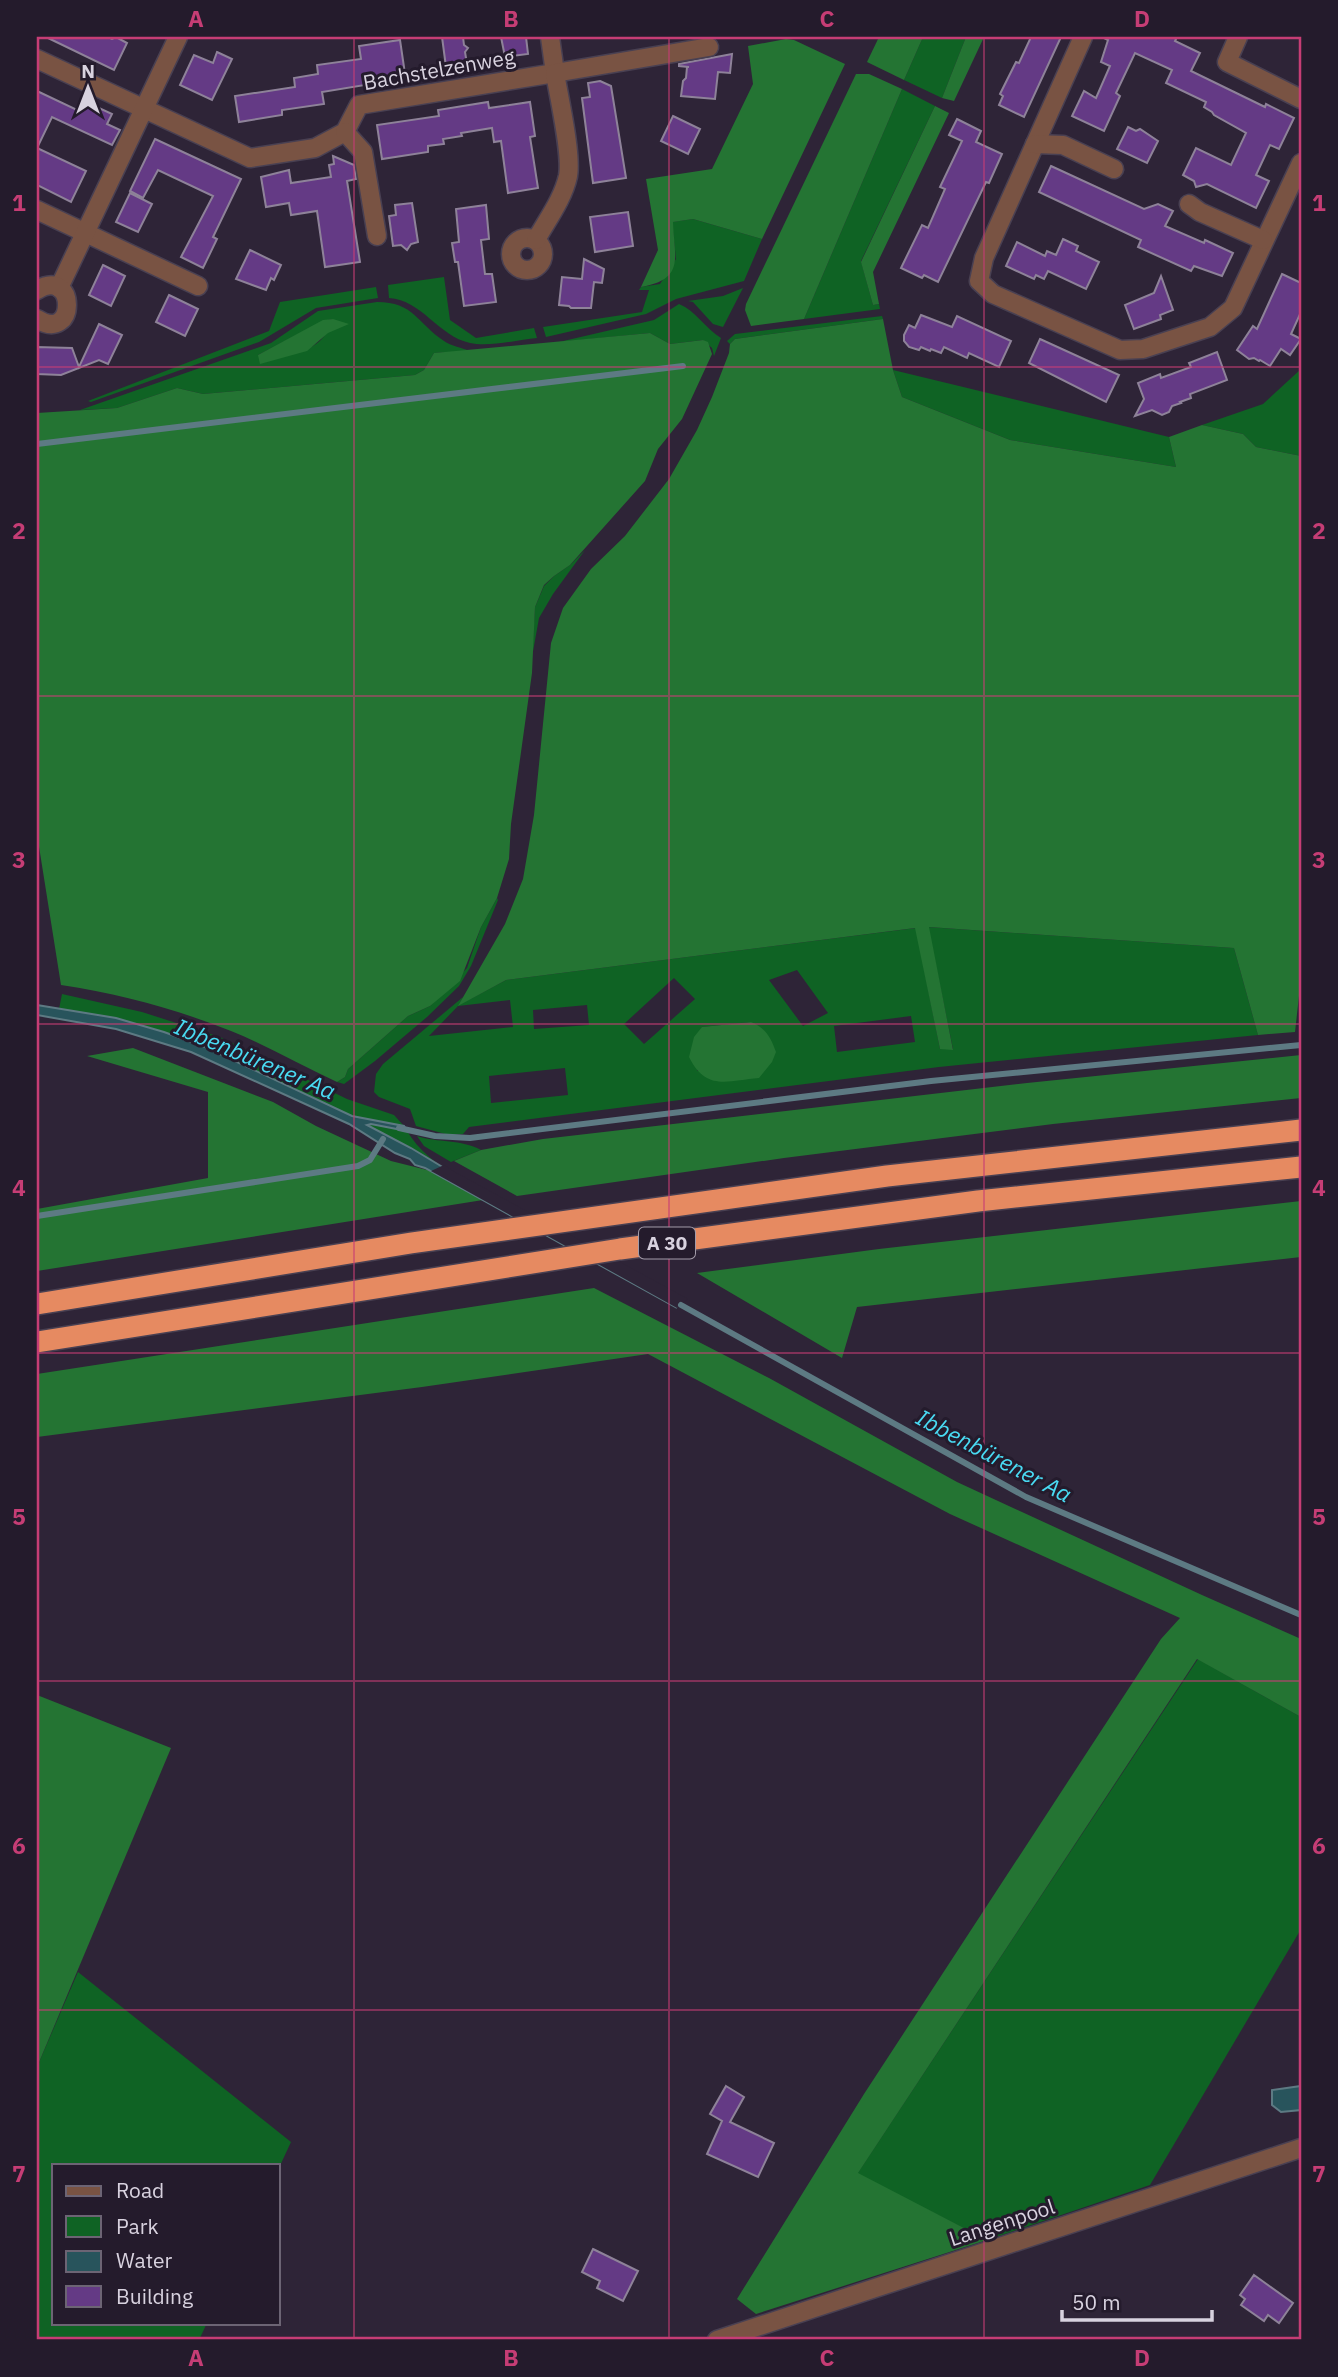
<svg xmlns="http://www.w3.org/2000/svg" width="1338" height="2377" font-family="'IBM Plex Sans',sans-serif">
	<rect width="100%" height="100%" fill="#2e2437"/>
	<g fill="#0f6324" fill-rule="evenodd">
		<polygon points="923,37 966,37 942,98 904,80"/>
		<polygon points="902,89 935,106 861,261 873,305 879,304 880,309 804,319"/>
		<polygon points="693,219 762,239 744,281 676,299 646,314 546,337 543,327 642,312 649,290 639,290 641,287 660,284 676,259 672,222"/>
		<path d="M444,277L450,320L476,338L534,328L537,338C518,340 489,347 470,343C438,336 422,300 389,298L388,285Z"/>
		<polygon points="376,287 378,298 316,308 259,342 91,402 88,401 269,331 280,302"/>
		<polygon points="743,288 723,327 713,324 693,302 688,301 723,296"/>
		<path d="M377,302C414,302 417,323 444,341C451,346 462,348 471,351L434,353L424,370L415,375L203,394L177,388L117,408L80,410L271,343L318,311ZM333,319C320,357 292,352 258,355L323,321Z"/>
		<path d="M679,304C696,311 705,328 721,338L714,356L712,348L703,340L670,344L650,333L559,342L654,320Z"/>
		<polygon points="882,316 883,319 735,339 730,344 727,341 735,334"/>
		<polygon points="1301,369 1301,456 1256,447 1243,434 1202,425 1263,404"/>
		<polygon points="893,370 1169,437 1176,467 1010,440 902,397"/>
		<polygon points="585,550 553,594 539,618 532,657 535,607 544,586 554,576 570,565"/>
		<polygon points="497,898 498,900 471,966 459,986 427,1017 375,1061 344,1084 337,1082 345,1077 348,1069 408,1016 430,1006 467,968 481,927"/>
		<path d="M928,927L1234,948L1258,1035L939,1067L469,1127L463,1134L449,1135L416,1126L410,1109L379,1097L374,1092L376,1074L383,1064L463,997L459,1005L506,980L916,928L940,1049H953ZM797,970L828,1013L803,1026L769,980ZM674,978L695,999L644,1044L624,1024ZM510,1000L513,1027L429,1036L458,1006ZM587,1005L589,1025L534,1029L533,1010ZM911,1016L915,1042L837,1052L834,1026ZM751,1022L697,1071L702,1027ZM565,1068L568,1095L491,1103L489,1076Z"/>
		<polygon points="62,994 142,1012 220,1037 347,1099 394,1115 404,1126 352,1116 205,1047 164,1032 59,1009"/>
		<path d="M371,1124L407,1131C419,1151 435,1162 454,1175L411,1148L366,1125Z"/>
		<path d="M417,1136C438,1143 461,1139 481,1150L451,1162L424,1146Z"/>
		<polygon points="1198,1659 1301,1717 1301,1929 1150,2185 987,2240 857,2174"/>
		<polygon points="78,1972 291,2142 278,2170 278,2165 54,2165 54,2323 207,2323 199,2340 37,2340 37,2067"/>
	</g>
	<g fill="#247433">
		<polygon points="879,37 923,37 904,80 867,62"/>
		<polygon points="966,37 984,37 954,101 942,98"/>
		<path d="M786,39L794,40L845,64L762,239L693,219L673,222C674,257 686,279 641,287L658,250L646,179L712,169L753,84L748,46Z"/>
		<polygon points="856,74 869,74 902,89 804,319 751,326 745,310 746,304"/>
		<polygon points="935,106 949,113 873,272 879,304 873,305 861,262"/>
		<polygon points="333,319 349,324 328,333 307,351 260,364 258,355 323,320"/>
		<polygon points="883,319 893,370 902,397 1010,440 1176,467 1169,437 1202,425 1243,434 1256,447 1301,456 1301,978 1295,1032 1258,1035 1234,948 929,927 953,1050 940,1049 915,928 506,980 458,1006 505,924 523,879 534,815 551,643 563,608 591,569 625,536 669,479 697,430 712,397 729,353 730,344 735,339"/>
		<path d="M650,333L670,344L703,340L708,342L712,354L682,419L658,449L645,481L570,565L554,576L544,585L535,607L532,673L511,824L509,859L497,898L481,927L460,981L430,1006L408,1016L348,1069L345,1077L337,1082C302,1066 268,1046 231,1031C176,1009 120,994 61,985L37,834V413L117,408L177,388L203,394L415,375L424,370L434,353Z"/>
		<path d="M751,1022C766,1028 771,1038 776,1052L772,1062L759,1078C726,1081 706,1091 689,1057L694,1037L702,1027Z"/>
		<polygon points="133,1048 273,1102 316,1126 391,1161 431,1171 483,1200 37,1271 37,1209 208,1178 208,1092 87,1056"/>
		<polygon points="1301,1055 1301,1098 1053,1124 784,1158 517,1196 454,1161 481,1150 543,1139 1027,1083"/>
		<polygon points="1301,1201 1301,1257 857,1307 842,1358 697,1273 879,1249"/>
		<polygon points="594,1288 769,1378 957,1482 1202,1595 1301,1639 1301,1717 1197,1659 858,2173 987,2240 756,2314 737,2299 864,2094 1161,1639 1180,1618 950,1514 648,1354 422,1387 37,1437 37,1374"/>
		<polygon points="37,1695 171,1748 37,2067"/>
	</g>
	<g fill="#28545c" stroke="#5d7a83" stroke-width="2">
		<polygon points="37,1005 116,1018 164,1032 205,1047 352,1116 404,1126 407,1131 371,1124 367,1125 411,1148 677,1308 425,1168 415,1165 410,1159 395,1153 349,1124 191,1052 116,1029 37,1015"/>
		<polygon points="1301,2086 1301,2110 1281,2112 1272,2105 1272,2090"/>
	</g>
	<polygon fill="#2e2437" points="444,1165 455,1172 688,1299 677,1308 431,1171"/>
	<g fill="none" stroke-linecap="round" stroke-linejoin="round">
		<g stroke="#5d7a83" stroke-width="6">
			<polyline points="37,444 683,366"/>
			<polyline points="399,1128 435,1136 470,1138 931,1081 1301,1045"/>
			<polyline points="37,1216 358,1166 370,1160 383,1139"/>
			<polyline points="681,1305 1026,1497 1301,1615"/>
		</g>
	</g>
	<g fill="#643a85" stroke="#8e8299" stroke-width="2">
		<polygon points="46,37 108,37 112,39 116,37 127,43 114,70"/>
		<polygon points="442,37 463,37 464,45 468,48 465,52 467,64 446,67"/>
		<polygon points="501,37 526,37 528,54 505,57"/>
		<polygon points="1031,37 1061,37 1024,117 999,105 1003,96 1000,94 1016,62 1019,63"/>
		<polygon points="1102,37 1177,37 1175,41 1200,53 1191,71 1265,107 1266,104 1294,118 1279,149 1270,145 1256,175 1269,181 1256,208 1207,184 1196,187 1194,181 1183,175 1196,148 1231,165 1246,133 1214,115 1212,112 1204,107 1206,102 1166,83 1172,70 1135,53 1116,93 1120,96 1104,131 1072,116 1084,91 1096,98 1110,66 1101,62 1108,40"/>
		<polygon points="400,40 405,74 364,79 365,85 322,92 324,104 282,110 282,115 239,122 235,96 295,87 294,78 318,74 317,65 361,59 359,46"/>
		<polygon points="217,52 232,59 212,100 180,85 194,55 213,63"/>
		<polygon points="732,54 730,73 718,72 715,99 681,96 683,81 686,78 687,67 689,67 679,66 679,64"/>
		<polygon points="600,81 611,86 626,178 593,183 582,98 590,97 588,83"/>
		<polygon points="37,91 79,111 84,101 112,114 107,124 120,130 112,145 52,117 37,148 86,171 71,202 37,185"/>
		<polygon points="488,102 489,108 530,102 535,136 530,137 538,188 508,193 501,141 494,142 492,128 461,133 462,136 443,139 444,144 428,146 428,152 382,159 377,125 439,116 438,110"/>
		<polygon points="673,116 700,129 688,154 661,141"/>
		<polygon points="957,119 981,131 976,142 1002,154 989,183 986,182 938,282 924,275 922,278 901,268 922,225 928,228 945,189 940,187 962,141 949,135"/>
		<polygon points="1128,127 1136,131 1140,129 1158,141 1147,163 1117,149"/>
		<polygon points="155,139 241,179 213,237 217,239 203,268 181,257 213,196 158,170 143,198 130,191"/>
		<polygon points="333,156 354,165 356,179 347,181 360,262 325,267 317,211 291,215 289,203 266,207 261,177 289,170 291,183 331,177 329,165 334,164"/>
		<polygon points="1051,166 1144,209 1158,204 1173,211 1165,226 1204,243 1205,240 1233,253 1222,276 1194,266 1191,271 1138,247 1141,240 1039,192"/>
		<polygon points="130,193 152,204 138,232 116,222"/>
		<polygon points="412,203 418,242 411,244 407,250 401,245 393,246 389,216 396,215 395,205"/>
		<polygon points="486,205 489,239 481,240 485,274 492,274 496,302 464,306 458,262 455,262 452,243 459,242 456,209"/>
		<polygon points="628,212 633,246 595,252 590,217"/>
		<polygon points="1063,239 1078,246 1076,251 1099,262 1086,289 1048,271 1044,279 1036,275 1034,279 1006,266 1017,242 1045,256 1047,251 1056,255"/>
		<polygon points="250,250 281,265 274,280 271,278 266,290 236,279"/>
		<polygon points="584,259 604,269 602,283 594,282 591,308 571,308 569,306 559,305 562,277 582,279"/>
		<polygon points="103,265 125,276 111,306 89,295"/>
		<polygon points="1282,274 1301,283 1301,312 1291,334 1301,339 1290,355 1281,349 1270,366 1260,360 1259,361 1254,358 1249,359 1237,350 1253,326 1257,329"/>
		<polygon points="1161,276 1173,310 1160,315 1161,319 1134,329 1125,305 1154,293"/>
		<polygon points="169,295 198,309 185,336 156,322"/>
		<polygon points="921,315 952,327 957,316 1011,341 999,367 969,353 967,358 944,347 941,353 931,349 930,351 921,347 919,350 909,347 904,341 904,335 909,325 915,328"/>
		<polygon points="99,324 122,335 108,364 99,360 61,375 37,374 37,347 72,348 79,367"/>
		<polygon points="1040,339 1119,375 1106,402 1029,363"/>
		<polygon points="1217,352 1227,380 1190,394 1191,398 1180,402 1181,403 1172,406 1169,412 1162,415 1152,410 1135,416 1144,399 1138,383 1160,374 1161,378 1191,367 1189,363"/>
		<polygon points="726,2086 744,2097 730,2122 774,2143 758,2177 707,2154 722,2121 710,2114"/>
		<polygon points="593,2249 638,2271 623,2301 597,2288 600,2281 582,2272"/>
		<polygon points="1254,2275 1293,2303 1279,2323 1268,2315 1264,2321 1241,2305 1245,2299 1240,2295"/>
	</g>
	<g fill="none" stroke-linecap="round" stroke-linejoin="round">
		<g stroke="#494052" stroke-width="21">
			<g id="minor">
				<polyline points="1083,37 984,258 979,281 993,294 1120,350 1143,349 1210,327 1233,308 1301,163"/>
				<polyline points="1238,37 1227,62 1301,99"/>
				<polyline points="37,59 250,158 315,148 345,132 359,105 555,73 550,37"/>
				<polyline points="345,132 363,152 377,236"/>
				<polyline points="1035,144 1063,145 1114,169"/>
				<polyline points="1189,204 1200,212 1263,240"/>
				<polyline points="37,210 198,286"/>
				<circle cx="527" cy="254" r="16"/>
				<path d="M536,240C547,220 563,199 568,176C572,154 559,98 555,73L709,47"/>
				<polyline points="59,288 178,37"/>
				<path d="M37,290C77,266 77,344 37,319"/>
				<polyline points="717,2340 1301,2148"/>
			</g>
		</g>
		<g stroke="#494052" stroke-width="24">
			<g id="highway">
				<polyline points="37,1304 411,1243 887,1176 1301,1130"/>
				<polyline points="37,1342 620,1249 978,1201 1301,1167"/>
			</g>
		</g>
		<use href="#minor" stroke="#795343" stroke-width="18"/>
		<use href="#highway" stroke="#e68a61" stroke-width="21"/>
	</g>
	<path fill="none" stroke="#c63d75" stroke-width="2" stroke-opacity="0.55" d="M354,37V2340M669,37V2340M984,37V2340M37,367H1301M37,696H1301M37,1024H1301M37,1353H1301M37,1681H1301M37,2010H1301"/>
	<g text-anchor="middle" stroke-width="6" stroke-linejoin="round" paint-order="stroke">
		<rect fill="#241b2c" stroke="#a29ba9" stroke-width="2" x="639" y="1227.5" width="56" height="31" rx="5"/>
		<g font-size="19" font-weight="bold" fill="#d8d2df">
			<text x="667" y="1250">A 30</text>
		</g>
		<g font-size="21" fill="#d8d2df" stroke="#241b2c">
			<text transform="translate(439 70) rotate(-10)" y="7">Bachstelzenweg</text>
			<text transform="translate(1002 2223) rotate(-18)" y="7">Langenpool</text>
		</g>
		<g font-size="23" font-style="italic" fill="#49daf2" stroke="#241b2c">
			<text transform="translate(255 1059) rotate(23)" y="8">Ibbenbürener Aa</text>
			<text transform="translate(994 1456) rotate(28)" y="8">Ibbenbürener Aa</text>
		</g>
	</g>
	<rect width="1338" height="2377" fill="none" stroke="#241b2c" stroke-width="77"/>
	<rect x="52" y="2164" width="228" height="161" fill="#241b2c" stroke="#6c6474" stroke-width="2"/>
	<rect x="66" y="2186" width="35" height="10" fill="#795343" stroke="#6c6474" stroke-width="2"/>
	<text x="116" y="2198" font-size="21" fill="#d8d2df">Road</text>
	<rect x="66" y="2216" width="35" height="21" fill="#0f6324" stroke="#6c6474" stroke-width="2"/>
	<text x="116" y="2234" font-size="21" fill="#d8d2df">Park</text>
	<rect x="66" y="2251" width="35" height="21" fill="#28545c" stroke="#6c6474" stroke-width="2"/>
	<text x="116" y="2268" font-size="21" fill="#d8d2df">Water</text>
	<rect x="66" y="2286" width="35" height="21" fill="#643a85" stroke="#6c6474" stroke-width="2"/>
	<text x="116" y="2304" font-size="21" fill="#d8d2df">Building</text>
	<g transform="translate(88 88)" stroke="#241b2c" stroke-width="5" paint-order="stroke">
	<path d="M0-5L12 26L0 18L-12 26Z" fill="#d8d2df"/>
	<text y="-10" font-size="19" font-weight="bold" text-anchor="middle" fill="#d8d2df">N</text>
	</g>
	<path d="M1062 2310v10h150v-10" fill="none" stroke="#d8d2df" stroke-width="3.5"/>
	<text x="1072" y="2310" font-size="21" fill="#d8d2df" stroke="#241b2c" stroke-width="5" paint-order="stroke">50 m</text>
	<rect x="38" y="38" width="1262" height="2300" fill="none" stroke="#c63d75" stroke-width="2.5"/>
	<g font-size="23" text-anchor="middle" font-weight="bold" fill="#c63d75">
		<text x="196" y="27">A</text>
		<text x="511" y="27">B</text>
		<text x="827" y="27">C</text>
		<text x="1142" y="27">D</text>
		<text x="19" y="211">1</text>
		<text x="1319" y="211">1</text>
		<text x="19" y="539">2</text>
		<text x="1319" y="539">2</text>
		<text x="19" y="868">3</text>
		<text x="1319" y="868">3</text>
		<text x="19" y="1196">4</text>
		<text x="1319" y="1196">4</text>
		<text x="19" y="1525">5</text>
		<text x="1319" y="1525">5</text>
		<text x="19" y="1854">6</text>
		<text x="1319" y="1854">6</text>
		<text x="19" y="2182">7</text>
		<text x="1319" y="2182">7</text>
		<text x="196" y="2366">A</text>
		<text x="511" y="2366">B</text>
		<text x="827" y="2366">C</text>
		<text x="1142" y="2366">D</text>
	</g>
</svg>
